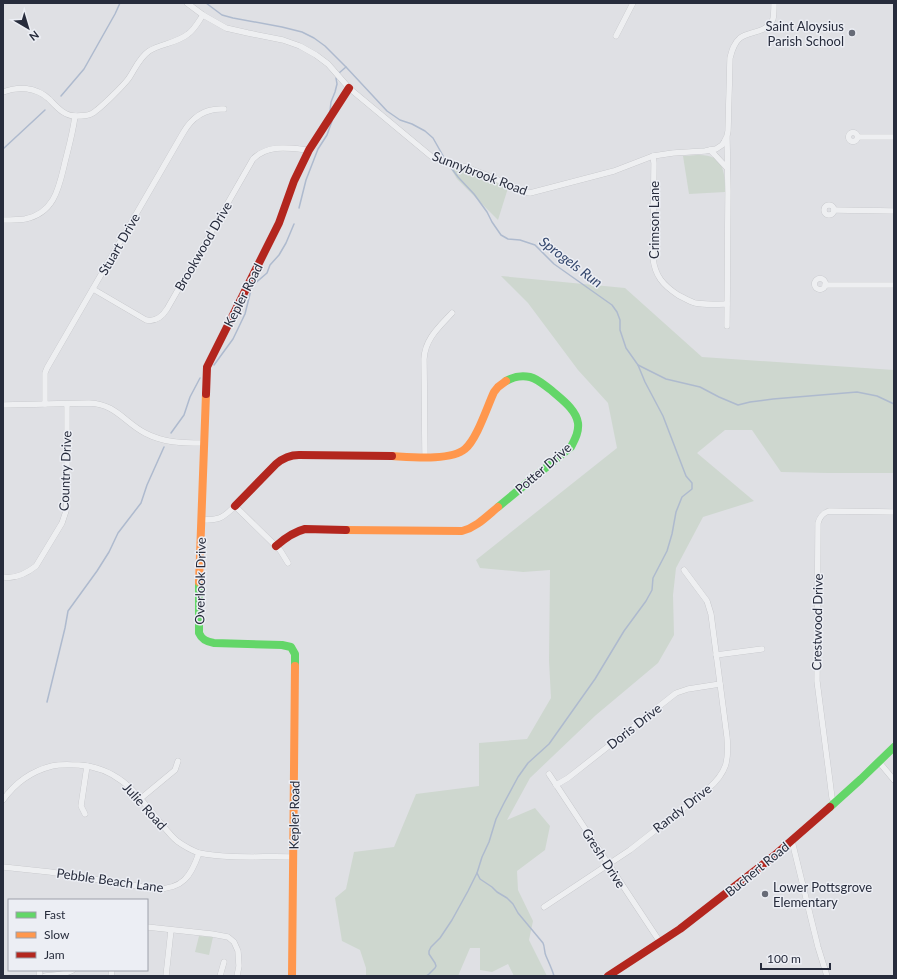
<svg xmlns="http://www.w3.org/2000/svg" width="897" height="979" font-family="Lato,sans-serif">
	<rect width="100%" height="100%" fill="#dfe0e4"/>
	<g fill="#ced7cf">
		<path d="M697,155C723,154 725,170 725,192L689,194L683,156Z"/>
		<polygon points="448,164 471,171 508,188 498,220 457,179"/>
		<polygon points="501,276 625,288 702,357 894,370 894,473 828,473 781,472 752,430 725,430 697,453 754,501 703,517 676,568 673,595 674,635 658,663 596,715 530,778 507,820 535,808 550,826 545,850 517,871 518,890 533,921 529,940 547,976 514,976 508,964 492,972 480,970 480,948 470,948 458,976 366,976 366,968 360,950 342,941 335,898 346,889 354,852 394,847 416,794 479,786 479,743 527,739 551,698 549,661 550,570 523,572 480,568 476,560 617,448 608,403 578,370 528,303"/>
		<polygon points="199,936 213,937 209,955 195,952"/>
	</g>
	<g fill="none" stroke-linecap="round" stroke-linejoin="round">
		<g stroke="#aebace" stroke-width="1.5">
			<polyline points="206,3 222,15 233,18 282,27 302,32 314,38 325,46 346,67 387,111 400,120 412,124 425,131 433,138 446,161"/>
			<polyline points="339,73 346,67"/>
			<polyline points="61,96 84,69 115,14 120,3"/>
			<polyline points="330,111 331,102 335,92 337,84 336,78 337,77"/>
			<polyline points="3,149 45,110"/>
			<polyline points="449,165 458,177 474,194 487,212 492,222 501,235 508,239 520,240 535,245 554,264 612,305 617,312 620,320 620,330 626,348 638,365 666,379 700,387 719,397 738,405 750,402 773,399 857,392 877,396 894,404"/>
			<polyline points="299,208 306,180 318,149 327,135 332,121"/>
			<polyline points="214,365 233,339 245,314 252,286 267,273 270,265 279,255 286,243 294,224"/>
			<polyline points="171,433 184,415 190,397 200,378"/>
			<polyline points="47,702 65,628 68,611 97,571 109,552 118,533 141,503 147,485 164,447"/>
			<path d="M477,873L480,879L492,887L497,892L507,898L513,904L518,913L543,943C545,947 544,952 546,956C549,963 552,969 554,976"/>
			<polyline points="426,976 429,974 435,968 436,966 435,963 429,954 429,951 431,947 440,938 452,920 468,891 477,873 482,857 489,842 496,819 504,803 518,777 528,763 549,744 595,679 624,631 646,601 652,590 653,578 667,551 672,534 676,512 682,497 692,489 692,483 686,476 663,416 645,382 638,365"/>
		</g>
		<g stroke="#bdbec2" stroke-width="6">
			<g id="street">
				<path d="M187,3L203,15L226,28L248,33L283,40L300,46L316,55L328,64L349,88L432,157L441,161L466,167L494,178L523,192L530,193L614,171L653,156L673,153L705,151L716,149L722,145L724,142L727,136L728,131L730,58C732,50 734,43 740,38C750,31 767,33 773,19C774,14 774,8 774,3"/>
				<polyline points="616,36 633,3"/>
				<path d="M3,92C18,86 36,87 49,99C57,107 64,116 76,116C81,116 87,116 91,114C98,111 124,85 129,78C135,69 139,58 149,51C160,44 177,43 188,34C195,29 198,22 203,15"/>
				<circle cx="853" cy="137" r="4.5"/>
				<polyline points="858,137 894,137"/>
				<polyline points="727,138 728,191 727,326"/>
				<polyline points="710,150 715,155 727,168"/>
				<path d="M653,156L654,163L653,258C655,276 663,285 678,295C684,298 689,301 695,303C705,305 716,304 727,304"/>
				<circle cx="829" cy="210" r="5"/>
				<polyline points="834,210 894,211"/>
				<path d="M3,220C10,220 18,220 25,219C55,213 59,187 65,162C69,146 73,132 75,116"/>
				<circle cx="820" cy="284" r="5.5"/>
				<polyline points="825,285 894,285"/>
				<path d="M93,289L146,320C156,322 162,317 167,309L253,159C268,144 289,148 309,150"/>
				<path d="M45,404V373L47,368L183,133C192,117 206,108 224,109"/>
				<path d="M3,405L89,403C116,404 124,422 145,433C164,443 183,443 203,443"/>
				<path d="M425,457L424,359C425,339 439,327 452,313"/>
				<path d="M201,520C219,520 222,519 235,506L280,550L288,563"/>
				<path d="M3,577C16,579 26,574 36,566L62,523L66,511L67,499V404"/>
				<polyline points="716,655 762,649"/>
				<polyline points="879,762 894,780"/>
				<polyline points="549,774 660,942"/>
				<polyline points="556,785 568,778 676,693 688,689 720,684"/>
				<polyline points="140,799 175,770 178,761"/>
				<path d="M3,800C15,783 32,771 52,766C61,764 70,765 79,765C119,768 136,793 159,821C165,828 170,835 177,841C184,846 191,850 199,853"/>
				<path d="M836,802L832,798L830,782L817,681L818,523C820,516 823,513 829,511L894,512"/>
				<polyline points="85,814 81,806 87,766"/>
				<polyline points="792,841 818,947 827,976"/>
				<path d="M3,867L50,872L156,889C183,889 191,876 199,853C230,859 261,856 293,857"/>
				<path d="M544,907L630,850L708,789C727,772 729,761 727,737L711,614L707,601L684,570"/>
				<polyline points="147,927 212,934 228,937 234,942 238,951 239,966 237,976"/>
				<polyline points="39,970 40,976"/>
				<path d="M45,976C54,975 65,975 73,970"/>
				<polyline points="111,976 112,970"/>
				<polyline points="166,976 171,930"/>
				<polyline points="220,976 224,962"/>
			</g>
		</g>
		<use href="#street" stroke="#eeeff1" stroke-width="5.5"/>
		<g stroke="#63d668" stroke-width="8">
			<path d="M498,507L571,447C575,439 579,432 578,423C576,409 561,399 551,390C544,385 538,379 530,377C521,375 513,377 506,381"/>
			<path d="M199,582V633C202,640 207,642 214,643L282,645L291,647L295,654V666"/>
			<polyline points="830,807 861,779 894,747"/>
		</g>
		<g stroke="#ff974d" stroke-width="8">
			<path d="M392,456C411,457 451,461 465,449C477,439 487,407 494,392L498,387L506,381"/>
			<path d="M346,530L462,531C477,527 487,516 498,507"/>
			<polyline points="199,582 206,394"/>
			<polyline points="292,976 295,666"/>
		</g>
		<g stroke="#b3261e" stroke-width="8">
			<polyline points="206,394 207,367 279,223 294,181 309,150 349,88"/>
			<path d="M235,506L276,464C283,458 290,455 299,455L392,456"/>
			<path d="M276,546C285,538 293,532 305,529L346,530"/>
			<polyline points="608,976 680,929 775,855 830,807"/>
		</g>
	</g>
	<g fill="#676b77" stroke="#eceef4" stroke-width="1.5">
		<circle cx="852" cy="33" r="4"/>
		<circle cx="765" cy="894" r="4"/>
	</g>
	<g text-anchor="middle" stroke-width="3" stroke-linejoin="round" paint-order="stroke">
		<g font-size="13" fill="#272c3c" stroke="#eceef4" text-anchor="end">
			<text x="844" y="31">Saint Aloysius<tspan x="844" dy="15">Parish School</tspan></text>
			<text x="773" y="892" text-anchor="start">Lower Pottsgrove<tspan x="773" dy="15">Elementary</tspan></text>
		</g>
		<g font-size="13" fill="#272c3c" stroke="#eceef4">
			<text transform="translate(480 173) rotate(21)" y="5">Sunnybrook Road</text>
			<text transform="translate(654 220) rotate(-90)" y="5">Crimson Lane</text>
			<text transform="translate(119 244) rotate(-60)" y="5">Stuart Drive</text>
			<text transform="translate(203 246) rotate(-60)" y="5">Brookwood Drive</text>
			<text transform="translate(243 295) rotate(-63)" y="5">Kepler Road</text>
			<text transform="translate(543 468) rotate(-41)" y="5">Potter Drive</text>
			<text transform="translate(65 471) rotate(-88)" y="5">Country Drive</text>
			<text transform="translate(200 581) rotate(-89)" y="5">Overlook Drive</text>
			<text transform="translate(817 622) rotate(-89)" y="5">Crestwood Drive</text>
			<text transform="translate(634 726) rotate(-38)" y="5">Doris Drive</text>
			<text transform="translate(145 806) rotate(48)" y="5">Julie Road</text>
			<text transform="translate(682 808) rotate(-38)" y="5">Randy Drive</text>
			<text transform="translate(294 815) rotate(-89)" y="5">Kepler Road</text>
			<text transform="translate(604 858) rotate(57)" y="5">Gresh Drive</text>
			<text transform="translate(757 869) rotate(-39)" y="5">Buchert Road</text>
			<text transform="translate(110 880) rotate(8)" y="5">Pebble Beach Lane</text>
		</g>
		<g font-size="14" font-style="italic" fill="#34476d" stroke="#eceef4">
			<text transform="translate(571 262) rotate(37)" y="5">Sprogels Run</text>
		</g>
	</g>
	<rect width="897" height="979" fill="none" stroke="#272c3c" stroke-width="8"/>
	<rect x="8" y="899" width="140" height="72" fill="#eceef4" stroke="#9da0aa"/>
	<rect x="16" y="912" width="20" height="6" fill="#63d668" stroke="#9da0aa"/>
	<text x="44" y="919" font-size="12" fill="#272c3c">Fast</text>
	<rect x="16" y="932" width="20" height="6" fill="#ff974d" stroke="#9da0aa"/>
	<text x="44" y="939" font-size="12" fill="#272c3c">Slow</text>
	<rect x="16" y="952" width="20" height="6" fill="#b3261e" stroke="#9da0aa"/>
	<text x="44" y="959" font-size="12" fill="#272c3c">Jam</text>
	<g transform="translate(28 28) rotate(142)" stroke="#eceef4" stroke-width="3" paint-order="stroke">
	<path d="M0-3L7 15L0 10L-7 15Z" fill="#272c3c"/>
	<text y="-6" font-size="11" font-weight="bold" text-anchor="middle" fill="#272c3c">N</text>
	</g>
	<path d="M761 963v6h69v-6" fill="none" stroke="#272c3c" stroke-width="2"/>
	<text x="767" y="963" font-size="12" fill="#272c3c" stroke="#eceef4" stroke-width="3" paint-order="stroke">100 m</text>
</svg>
